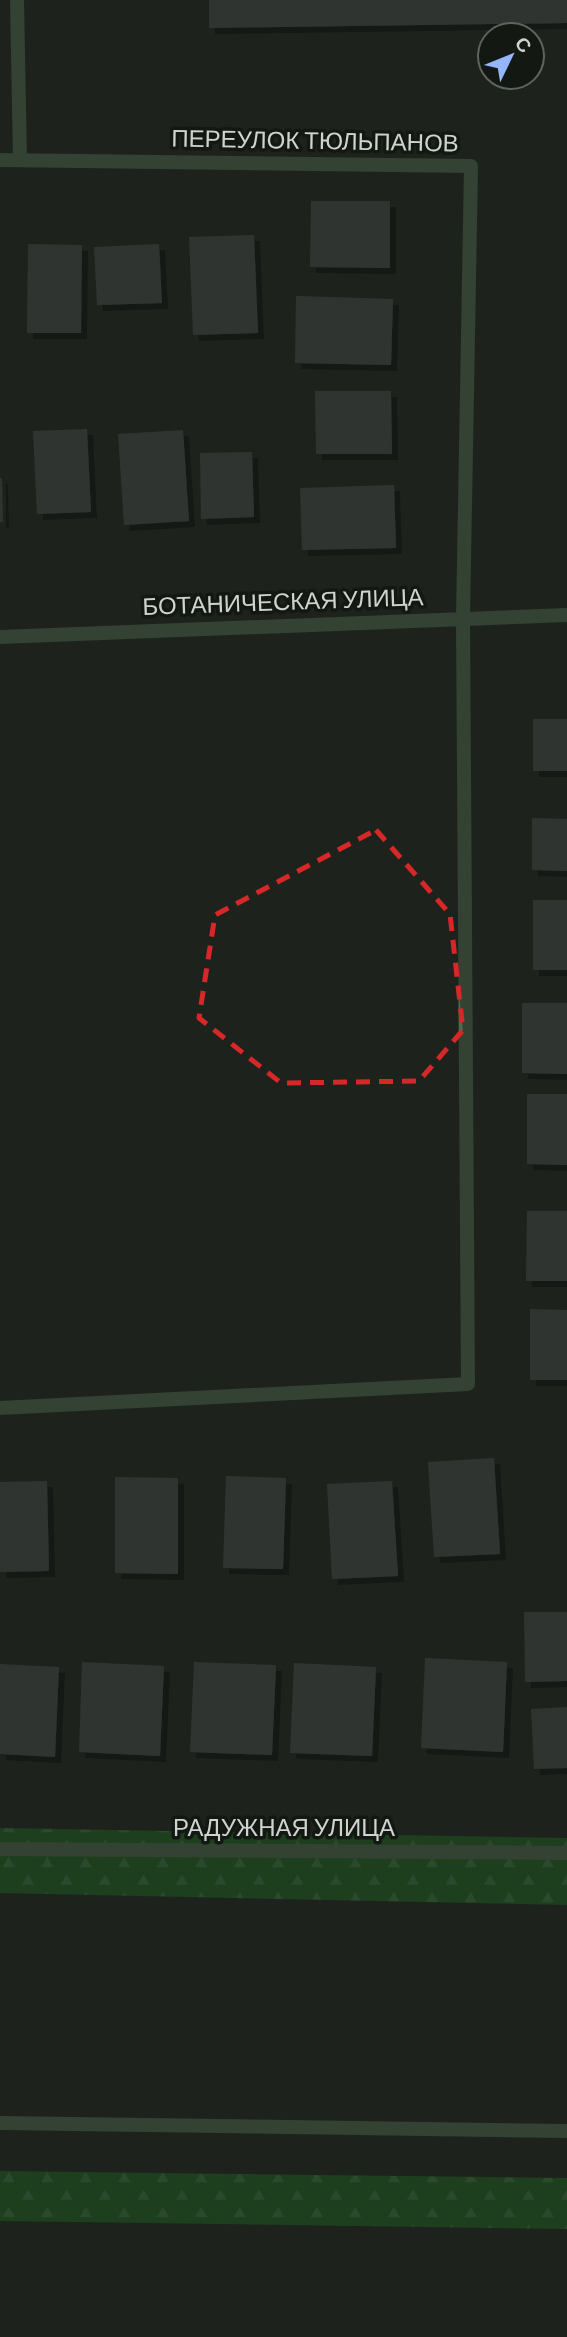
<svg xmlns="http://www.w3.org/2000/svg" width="567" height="2337" font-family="Barlow,sans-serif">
	<defs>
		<pattern id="forest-firs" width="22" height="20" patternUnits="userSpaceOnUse" patternTransform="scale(1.75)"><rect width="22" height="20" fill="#1d621f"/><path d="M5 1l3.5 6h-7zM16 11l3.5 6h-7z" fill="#3d783e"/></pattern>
		<filter id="shadow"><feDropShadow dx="6" dy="6" stdDeviation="0" flood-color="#0009"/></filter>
	</defs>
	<rect width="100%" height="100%" fill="#1d221d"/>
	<g fill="url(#forest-firs)">
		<polygon points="0,1828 567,1838 567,1905 0,1893"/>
		<polygon points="0,2171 567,2178 567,2229 0,2221"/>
	</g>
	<g fill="#474c46" filter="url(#shadow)">
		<polygon points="209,0 567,0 567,23 209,28"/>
		<polygon points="311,201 390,201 390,268 310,267"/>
		<polygon points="254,235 258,333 193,335 189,237"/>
		<polygon points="28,244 82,245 81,333 27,333"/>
		<polygon points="159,244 162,303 97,305 94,247"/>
		<polygon points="296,296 393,299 391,365 295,363"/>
		<polygon points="315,391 391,391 392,454 316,454"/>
		<polygon points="87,429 91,512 37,514 33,431"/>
		<polygon points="183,430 189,521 124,525 118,434"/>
		<polygon points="252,452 254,517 201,519 200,453"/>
		<polygon points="0,478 2,478 3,522 0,522"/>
		<polygon points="394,485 396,548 302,550 300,488"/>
		<rect x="533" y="719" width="34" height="52"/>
		<polygon points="532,818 567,819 567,871 532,870"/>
		<rect x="533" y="900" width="34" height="70"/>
		<polygon points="522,1003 567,1003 567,1074 522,1073"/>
		<polygon points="527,1094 567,1094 567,1165 527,1164"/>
		<polygon points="527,1211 567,1211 567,1281 526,1281"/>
		<polygon points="530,1309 567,1310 567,1380 530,1380"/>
		<polygon points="494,1458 500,1554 434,1557 428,1462"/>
		<polygon points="226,1476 286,1478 283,1569 223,1568"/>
		<polygon points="115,1477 178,1478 178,1574 115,1573"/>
		<polygon points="47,1481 49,1571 0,1572 0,1482"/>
		<polygon points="392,1481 398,1576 332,1579 327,1484"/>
		<polygon points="524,1612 567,1612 567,1681 525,1682"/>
		<polygon points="425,1658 507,1662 503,1752 421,1748"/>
		<polygon points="82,1662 164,1666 160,1756 79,1752"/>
		<polygon points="194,1662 276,1665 272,1755 190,1752"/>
		<polygon points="294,1663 376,1667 372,1756 290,1753"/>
		<polygon points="0,1664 59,1667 55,1757 0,1754"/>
		<polygon points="567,1707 567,1768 534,1769 531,1709"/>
	</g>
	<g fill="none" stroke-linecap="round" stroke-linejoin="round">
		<polyline stroke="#4e694d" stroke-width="14" points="0,1408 468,1384 463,618"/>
		<g stroke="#4e694d" stroke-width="14">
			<polyline points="17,0 20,160"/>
			<polyline points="0,160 471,166 463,618"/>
			<polyline points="0,637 567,615"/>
			<polyline points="0,1849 567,1853"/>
		</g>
		<polyline stroke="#4e694d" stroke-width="14" points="0,2123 567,2131"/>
	</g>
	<path d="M0 0H567V2337H0ZM376,830L450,914L463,1030L419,1081L281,1083L199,1018L215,915Z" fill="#1d221d" fill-opacity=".55" fill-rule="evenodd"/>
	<path fill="none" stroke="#d62828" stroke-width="5" stroke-dasharray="14 9" stroke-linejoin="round" d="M376,830L450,914L463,1030L419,1081L281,1083L199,1018L215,915Z"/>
	<g text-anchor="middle" stroke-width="7" stroke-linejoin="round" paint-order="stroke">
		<g font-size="24" fill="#cfd3cf" stroke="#141813">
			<text transform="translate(315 141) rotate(1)" y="8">ПЕРЕУЛОК ТЮЛЬПАНОВ</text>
			<text transform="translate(283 602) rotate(-2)" y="8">БОТАНИЧЕСКАЯ УЛИЦА</text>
			<text x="284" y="1836">РАДУЖНАЯ УЛИЦА</text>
		</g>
	</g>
	<g transform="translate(511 56) rotate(47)"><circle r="33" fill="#141813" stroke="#5f635e" stroke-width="2"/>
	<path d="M0-5L12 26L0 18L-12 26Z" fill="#95b6fd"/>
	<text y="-10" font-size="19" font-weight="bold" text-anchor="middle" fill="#cfd3cf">С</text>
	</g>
</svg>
